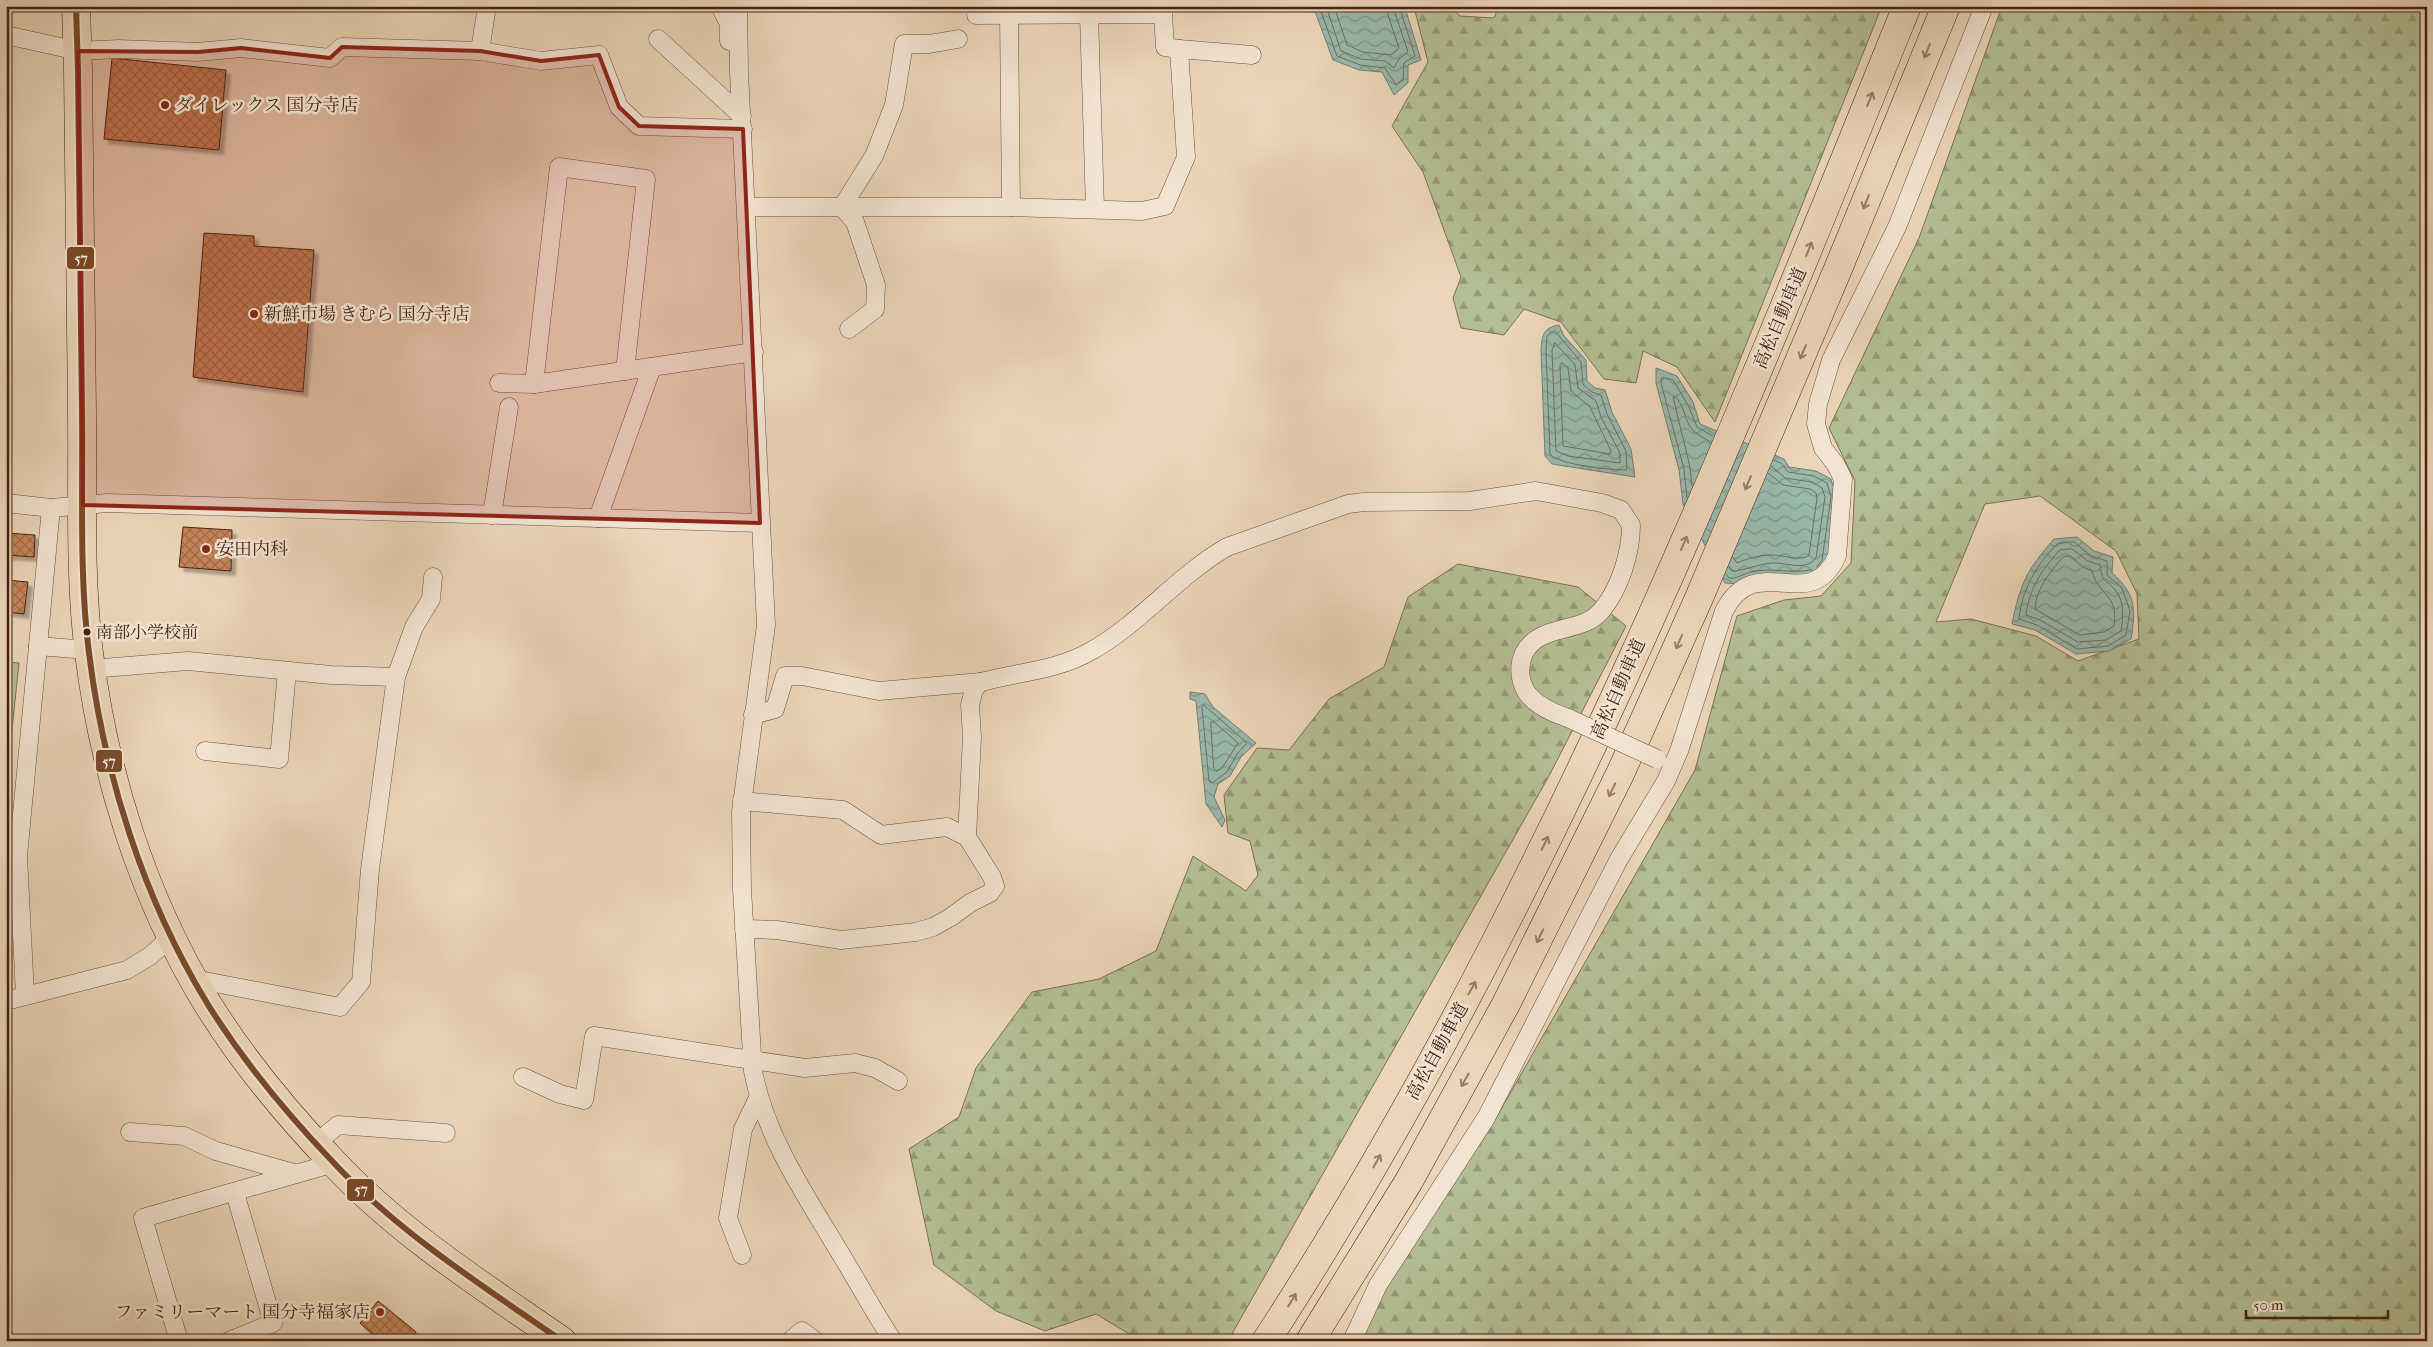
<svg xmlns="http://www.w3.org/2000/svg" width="2433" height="1347" font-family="'IM FELL French Canon','Noto Serif JP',serif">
	<defs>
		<pattern id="forest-firs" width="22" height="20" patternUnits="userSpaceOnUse" patternTransform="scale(1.25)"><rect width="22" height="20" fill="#b3be92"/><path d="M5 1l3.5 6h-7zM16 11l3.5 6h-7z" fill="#939a76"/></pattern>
		<pattern id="water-waves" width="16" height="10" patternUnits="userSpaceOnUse" patternTransform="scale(1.25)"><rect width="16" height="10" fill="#98b9ac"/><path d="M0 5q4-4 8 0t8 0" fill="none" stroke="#7e968b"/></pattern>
		<pattern id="building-cross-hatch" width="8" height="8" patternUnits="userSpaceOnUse" patternTransform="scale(1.25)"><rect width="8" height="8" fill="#c68358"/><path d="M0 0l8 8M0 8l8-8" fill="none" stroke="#a36b47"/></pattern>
		<filter id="shadow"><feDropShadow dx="4.5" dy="4.5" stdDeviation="1" flood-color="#0004"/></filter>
	</defs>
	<rect width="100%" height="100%" fill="#ebd6b9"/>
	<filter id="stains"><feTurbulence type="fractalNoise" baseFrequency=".004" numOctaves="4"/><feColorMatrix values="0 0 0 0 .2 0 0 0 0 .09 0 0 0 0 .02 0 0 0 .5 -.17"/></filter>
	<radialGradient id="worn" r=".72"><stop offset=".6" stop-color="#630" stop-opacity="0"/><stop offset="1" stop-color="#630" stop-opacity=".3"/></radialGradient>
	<g fill="url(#forest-firs)" stroke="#7c7052" fill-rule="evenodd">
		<polygon points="1417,6 1450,6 1460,16 1494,18 1499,6 1882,6 1715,422 1677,367 1643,351 1636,383 1604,379 1561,322 1524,309 1504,335 1461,328 1453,298 1461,277 1423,172 1392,126 1428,62 1415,11"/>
		<path d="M2002,6H2427V1341H1359L1383,1291L1492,1125L1695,770L1737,616L1784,600L1821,596L1851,563L1855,481L1829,428L1919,238ZM2040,496L2116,551L2137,594L2139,639L2078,661L2036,636L1971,619L1936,622L1985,504Z"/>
		<polygon points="1458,564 1578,587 1626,626 1549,776 1233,1332 1232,1341 1141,1341 1096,1314 1045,1331 996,1311 934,1265 909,1149 959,1117 976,1068 1032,992 1099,979 1156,951 1193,856 1246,891 1258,875 1250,841 1228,833 1224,795 1257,748 1289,750 1329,699 1384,667 1408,597"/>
	</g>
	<polygon fill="#b3be92" stroke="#7c7052" points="6,662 19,663 6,787"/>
	<g fill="url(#water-waves)" stroke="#777d6e">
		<polygon points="1313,6 1408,6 1406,11 1421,60 1408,65 1408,83 1394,95 1382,72 1359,70 1333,60"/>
		<path d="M1559,325L1564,336L1586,360L1587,381L1595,388L1605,390L1612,412L1631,449L1635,477L1552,464L1545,456L1541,350C1542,335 1543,328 1559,325Z"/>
		<polygon points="1656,368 1677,376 1693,402 1700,424 1784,459 1789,467 1816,471 1831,479 1836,496 1827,563 1817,574 1739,584 1725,583 1683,504 1679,470 1656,383"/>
		<path d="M2077,537L2094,551L2113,557L2112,573C2136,594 2136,609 2131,639L2109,651L2076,654L2035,630L2012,624C2020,583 2027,570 2054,539Z"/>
		<polygon points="1190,692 1205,694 1213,707 1256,743 1241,757 1230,776 1218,784 1214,797 1225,820 1222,827 1206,804 1196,701 1190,699"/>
	</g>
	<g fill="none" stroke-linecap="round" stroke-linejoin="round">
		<g stroke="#6e6e5f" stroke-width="1">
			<polyline points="1319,6 1337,56 1360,65 1385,68 1396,85 1403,80 1404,63 1415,56 1401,12 1403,6"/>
			<polyline points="1326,6 1341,51 1361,59 1385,61 1394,68 1399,59 1408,52 1395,13 1396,6"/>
			<polyline points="1334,6 1347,45 1363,52 1391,55 1399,48 1388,15 1388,6"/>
			<path d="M1555,331L1581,362L1583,384L1592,392L1601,395L1607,414L1626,451L1627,470C1611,470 1559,465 1550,454L1546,350L1547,336Z"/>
			<polygon points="1555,343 1575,365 1578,388 1596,401 1601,417 1620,453 1620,463 1568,456 1556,451 1552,351"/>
			<polygon points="1562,363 1568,368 1571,391 1590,407 1611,451 1610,454 1563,446 1560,366"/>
			<polyline points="1773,460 1781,463 1788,472 1814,476 1827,483 1831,497 1822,560 1817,567"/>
			<path d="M1692,486L1690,467L1673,397L1677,398C1692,422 1681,427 1711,442"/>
			<polyline points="1687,498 1684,469 1661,383 1662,377 1673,380 1688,405 1697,427 1713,436"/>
			<path d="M2074,542L2091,556L2107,561V575L2122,588L2130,611L2126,635L2108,646L2077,649L2037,625L2019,619C2022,589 2036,566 2057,544Z"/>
			<path d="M2072,549L2088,561L2100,565C2103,586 2105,577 2116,591C2125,603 2123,618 2121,631L2106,640L2078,642L2040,620L2026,615C2029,589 2042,569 2060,550Z"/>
			<path d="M2070,556L2083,567L2092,571C2098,596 2119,593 2114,626L2104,632L2080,635L2035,609C2036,589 2050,572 2063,557Z"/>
			<path d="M1733,557L1737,563C1748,558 1761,555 1773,555C1783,555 1801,562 1809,555L1817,498L1816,493L1810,489L1783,485L1768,473"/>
			<path d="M1729,566L1732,571C1737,572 1761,564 1771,563C1786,562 1805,572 1816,558L1825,497L1822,488L1812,482L1785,478L1771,466"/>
			<path d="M1726,574L1729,578C1738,579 1742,574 1751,572C1772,567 1791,574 1811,570"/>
			<polygon points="1204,705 1247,743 1237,754 1227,772 1212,783 1209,781 1202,708"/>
			<polygon points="1211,722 1214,722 1238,743 1222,768 1217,771 1214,769"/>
		</g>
	</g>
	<g fill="url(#building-cross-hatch)" stroke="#452212" filter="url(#shadow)">
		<polygon points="112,58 226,70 219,150 104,139"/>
		<polygon points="204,233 254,236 254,246 314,250 303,392 193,377"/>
		<polygon points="183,527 232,530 231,571 179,567"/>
		<polygon points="6,533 35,535 34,557 6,555"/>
		<polygon points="6,580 28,582 24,614 6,612"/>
		<polygon points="378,1301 416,1332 410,1341 380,1341 360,1323"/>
	</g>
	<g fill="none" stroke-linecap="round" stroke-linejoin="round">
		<g stroke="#6e4f3c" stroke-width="19">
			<g id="street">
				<polyline points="720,6 729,24 729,41"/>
				<path d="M738,6L739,72L766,625L741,812L742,889L753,1071C765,1134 801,1188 834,1243C854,1275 872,1309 893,1341"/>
				<polyline points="1009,15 1011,207"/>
				<polyline points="1089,15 1095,209"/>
				<polyline points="6,35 78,51 119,49 198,52 241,48 330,58 342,47 480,51 487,6"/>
				<polyline points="658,39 742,116"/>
				<polyline points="1179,49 1252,55"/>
				<polyline points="480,51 541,61 599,55 619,107 639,126 743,129"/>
				<polyline points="747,207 1011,207 1142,211 1165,206 1186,157 1179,49 1165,47 1163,14 976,15"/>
				<polyline points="849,329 875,309 876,285 855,222 842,207 874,156 894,105 904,44 929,44 958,39"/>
				<polyline points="499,383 534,384 754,352"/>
				<polyline points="534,384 559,167 646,179 625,371"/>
				<polyline points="6,503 51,508 107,503 760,523"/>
				<polyline points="492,515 509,407"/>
				<polyline points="598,518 652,367"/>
				<polyline points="38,646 51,508"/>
				<polyline points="91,669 188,661 331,675 396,677"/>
				<polyline points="753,715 775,709 785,676 802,676 879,691 981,682"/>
				<polyline points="205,751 279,759 287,671"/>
				<polyline points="742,801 843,810 881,835 947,827 967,837"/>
				<path d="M744,929L777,930L841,940L916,932L933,927L951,917L970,903L990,893L995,886L992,877L967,837L972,737L970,705L974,689L981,682C1018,672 1056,671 1091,651C1141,623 1177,576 1227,547L1348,504L1364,502L1470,501L1536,491L1602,503L1621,510L1631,525C1631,553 1620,588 1602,610C1582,635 1541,622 1524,653C1520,662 1519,672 1522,682C1527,702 1550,712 1568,718"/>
				<polyline points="194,979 340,1007 361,982 370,869 396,677 414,627 431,599 433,577"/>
				<polyline points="25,995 18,856 38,646 88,650"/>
				<polyline points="6,1001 127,970 150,956 171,937"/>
				<polyline points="523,1077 560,1094 584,1100 594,1036 805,1068 855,1063 875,1068 898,1081"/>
				<polyline points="130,1132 184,1136 216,1151 297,1174"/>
				<polyline points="316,1143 338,1125 446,1133"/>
				<polyline points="742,1255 728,1218 743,1129 758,1098"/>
				<polyline points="179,1341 143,1218 334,1163"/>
				<polyline points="229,1341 273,1323 235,1193"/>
				<polyline points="790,1341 802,1331 815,1341"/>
				<path d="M1352,1341L1378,1285L1486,1118L1619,859L1666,781L1679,751L1724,611C1757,548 1810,617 1837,556L1843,479L1836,465L1823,448L1816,424L1818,404L1831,360L1897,227L1984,6"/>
			</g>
		</g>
		<g stroke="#452212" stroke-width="29">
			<path id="primary" d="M76,6L78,71C80,185 81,299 82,413C83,492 79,575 89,653C104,774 143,898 207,1003C241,1058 288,1115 333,1162C399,1233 483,1286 562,1341"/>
		</g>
		<g stroke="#452212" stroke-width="29">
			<g id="highway">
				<path d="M1266,1341C1536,926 1722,463 1907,6"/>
				<polyline points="1310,1341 1409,1181 1506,1004 1620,774 1699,598 1838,269 1946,6"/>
			</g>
		</g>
		<use href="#street" stroke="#f2e4d2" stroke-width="18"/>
		<use href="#primary" stroke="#ebd6b9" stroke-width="28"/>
		<use href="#highway" stroke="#ebd6b9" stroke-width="28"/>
		<g stroke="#6e4f3c" stroke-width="19" stroke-linecap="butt">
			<polyline id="street-bridge" points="1568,718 1657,759"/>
		</g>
		<use href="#street-bridge" stroke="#f2e4d2" stroke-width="18"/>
		<g stroke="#f2e4d2" stroke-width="10">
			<path id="bus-1" d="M76,6L78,71C80,185 81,299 82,413C83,492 79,575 89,653C104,774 143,898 207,1003C241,1058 288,1115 333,1162C399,1233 483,1286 562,1341"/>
		</g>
		<use href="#bus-1" stroke="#7a4b2a" stroke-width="6"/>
	</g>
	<defs><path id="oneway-shaft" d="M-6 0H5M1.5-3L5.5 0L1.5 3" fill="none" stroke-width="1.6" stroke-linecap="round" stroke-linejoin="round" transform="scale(1.25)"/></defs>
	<g stroke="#987c66">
		<use href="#oneway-shaft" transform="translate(1927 51) rotate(112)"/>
		<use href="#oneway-shaft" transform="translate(1870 99) rotate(-68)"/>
		<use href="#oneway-shaft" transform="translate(1866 202) rotate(112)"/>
		<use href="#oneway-shaft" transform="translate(1809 249) rotate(-68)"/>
		<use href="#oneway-shaft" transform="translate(1803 352) rotate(113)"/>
		<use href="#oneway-shaft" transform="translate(1748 483) rotate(113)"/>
		<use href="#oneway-shaft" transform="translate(1684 543) rotate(-66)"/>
		<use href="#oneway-shaft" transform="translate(1679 642) rotate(114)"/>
		<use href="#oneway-shaft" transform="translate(1612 790) rotate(116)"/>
		<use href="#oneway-shaft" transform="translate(1545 843) rotate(-64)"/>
		<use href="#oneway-shaft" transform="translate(1540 936) rotate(116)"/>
		<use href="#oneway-shaft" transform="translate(1472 988) rotate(-61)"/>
		<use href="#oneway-shaft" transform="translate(1465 1080) rotate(119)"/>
		<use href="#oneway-shaft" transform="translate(1377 1161) rotate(-61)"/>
		<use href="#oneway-shaft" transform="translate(1292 1300) rotate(-59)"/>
	</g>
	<path fill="#8f2418" fill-opacity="0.2" stroke="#8f2418" stroke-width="4" stroke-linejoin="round" d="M342,47L480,51L541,61L599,55L619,107L639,126L743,129L760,523L83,505L78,51L198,52L241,48L330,58Z"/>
	<g fill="#8f2418" stroke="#f2e4d2" stroke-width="2">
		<circle cx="165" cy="105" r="5"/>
		<circle cx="254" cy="314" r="5"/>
		<circle cx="206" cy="549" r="5"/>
		<circle cx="380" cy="1312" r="5"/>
	</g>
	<circle fill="#452212" stroke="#f2e4d2" stroke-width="2" cx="87" cy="632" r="4.5"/>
	<g text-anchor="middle" stroke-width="5" stroke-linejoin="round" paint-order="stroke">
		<g font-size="17" fill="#452212" stroke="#f2e4d2" text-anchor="start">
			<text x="96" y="638">南部小学校前</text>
		</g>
		<g font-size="18" fill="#452212" stroke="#f2e4d2" text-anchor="start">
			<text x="175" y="111">ダイレックス 国分寺店</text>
			<text x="264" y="320">新鮮市場 きむら 国分寺店</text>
			<text x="216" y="555">安田内科</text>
			<text x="370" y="1318" text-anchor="end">ファミリーマート 国分寺福家店</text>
		</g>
		<g font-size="18" fill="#452212" stroke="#f2e4d2">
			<text transform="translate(1780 318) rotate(-67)" y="6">高松自動車道</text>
			<text transform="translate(1618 689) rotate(-66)" y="6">高松自動車道</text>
			<text transform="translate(1437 1051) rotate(-61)" y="6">高松自動車道</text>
		</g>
	</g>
	<g stroke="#f2e4d2" stroke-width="2">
		<rect x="66" y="246" width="29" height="24" rx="5" fill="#7a4b2a"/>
		<rect x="95" y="749" width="28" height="24" rx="5" fill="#7a4b2a"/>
		<rect x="346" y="1178" width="29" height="24" rx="5" fill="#7a4b2a"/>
	</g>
	<g font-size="14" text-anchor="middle" font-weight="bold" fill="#fff">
		<text x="81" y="263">57</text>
		<text x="109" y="766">57</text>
		<text x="361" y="1194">57</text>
	</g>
	<rect width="2433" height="1347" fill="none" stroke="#ebd6b9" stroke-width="25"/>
	<rect x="8" y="8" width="2418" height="1332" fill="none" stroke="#452212" stroke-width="2.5"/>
	<rect x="12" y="12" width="2408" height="1322" fill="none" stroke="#452212"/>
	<path d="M2246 1310v8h142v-8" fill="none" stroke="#452212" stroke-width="2.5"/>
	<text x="2253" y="1310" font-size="15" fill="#452212" stroke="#f2e4d2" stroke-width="4" paint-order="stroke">50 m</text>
	<rect width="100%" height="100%" filter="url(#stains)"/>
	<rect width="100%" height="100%" fill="url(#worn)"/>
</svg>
